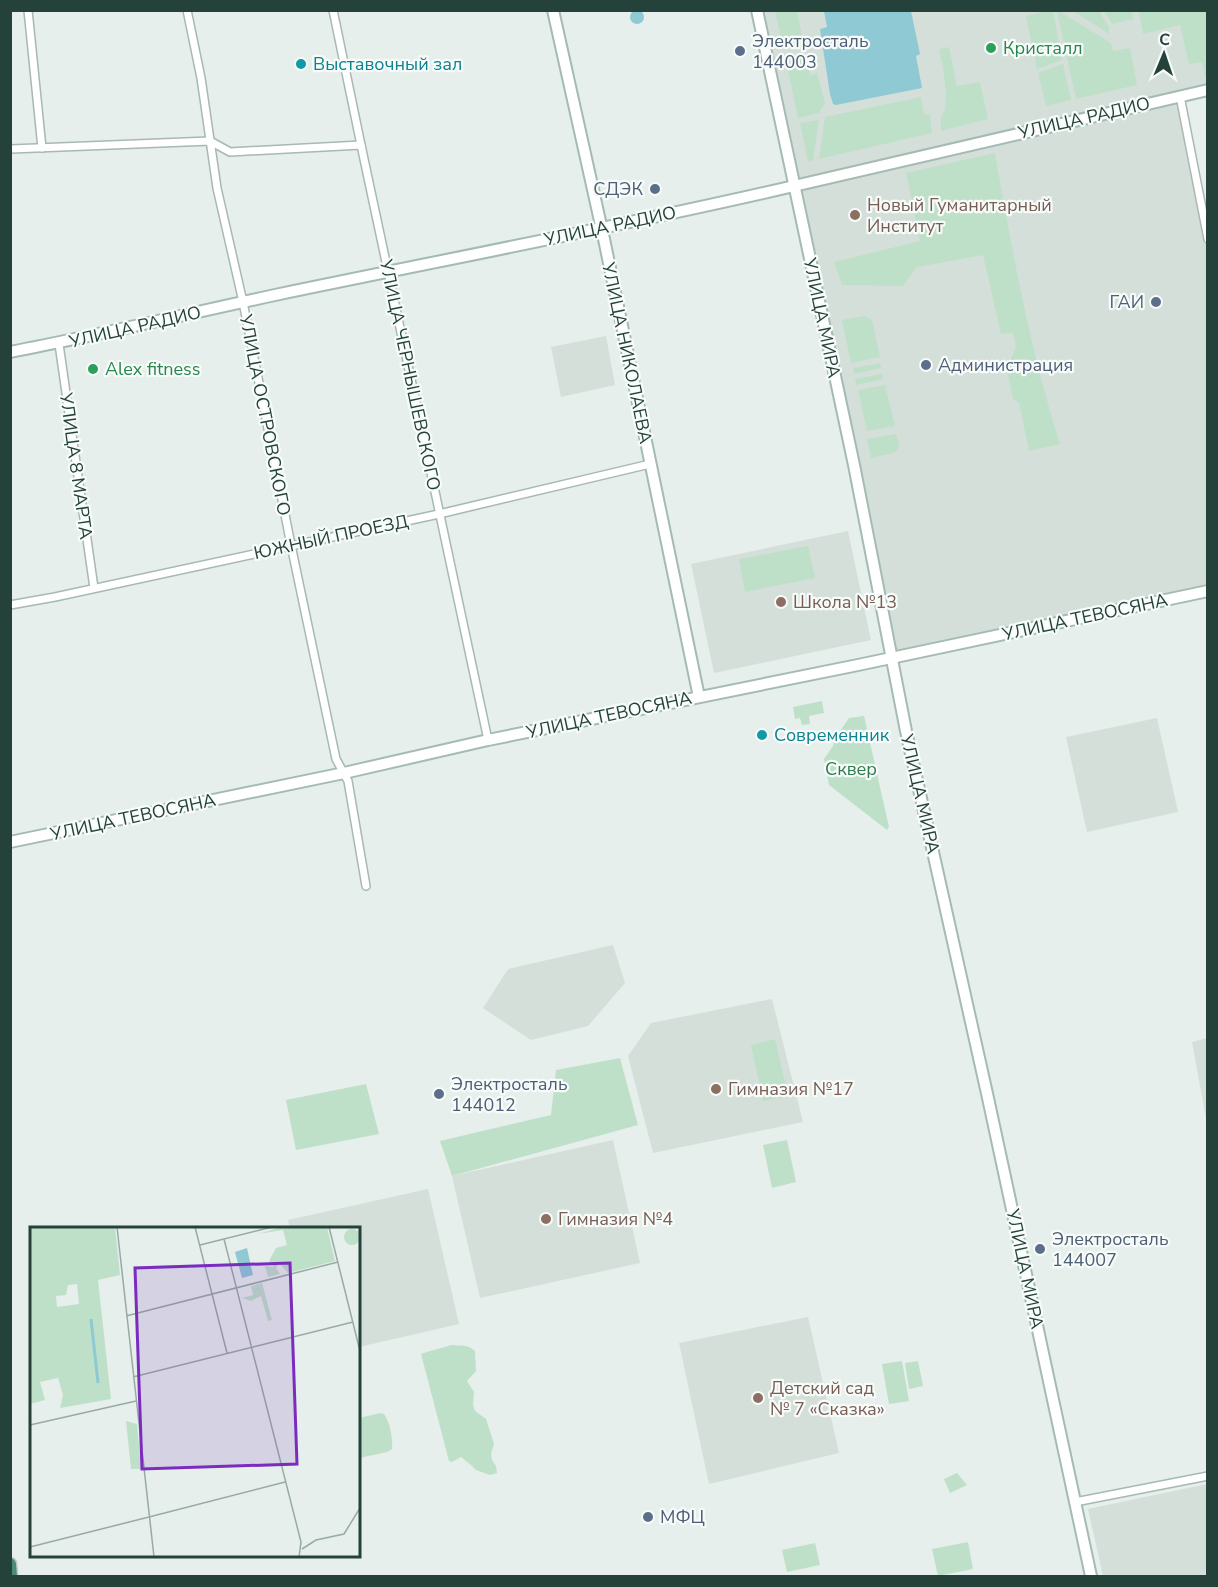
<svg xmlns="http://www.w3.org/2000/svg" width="1218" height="1587" font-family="'Nunito Sans',sans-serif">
	<rect width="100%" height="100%" fill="#e6efeb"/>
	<g fill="#d4dfda">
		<polygon points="757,11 1207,11 1207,90 1180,96 1207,239 1207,591 891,658"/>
		<polygon points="606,336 615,385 561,397 551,347"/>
		<polygon points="848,531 871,640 714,673 691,564"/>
		<polygon points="1157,718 1178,812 1087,832 1066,737"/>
		<polygon points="613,945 625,983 588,1026 531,1040 483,1008 508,969"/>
		<polygon points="772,999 803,1122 653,1153 628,1056 651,1023"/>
		<polygon points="1207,1038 1208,1038 1207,1124 1192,1042"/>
		<polygon points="613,1140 640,1263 480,1298 452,1176"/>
		<polygon points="428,1189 459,1324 359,1347 358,1228 290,1228 288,1220"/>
		<polygon points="808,1317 839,1453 709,1484 679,1343"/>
		<polygon points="1207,1484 1207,1576 1103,1576 1088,1509"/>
	</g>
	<g fill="#bfe0c8">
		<polygon points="775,11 797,11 804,46 784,50"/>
		<polygon points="1048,11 1053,11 1062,60 1037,69 1026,16"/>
		<polygon points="1059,11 1111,43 1113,51 1130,48 1137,85 1076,99 1057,12"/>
		<polygon points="1073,11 1099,11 1109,27 1109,34"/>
		<polygon points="1104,11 1132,11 1133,19 1112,24"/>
		<polygon points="1139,11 1207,11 1207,76 1205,76 1202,62 1189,64 1180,25 1143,34"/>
		<polygon points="949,47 957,86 980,82 988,119 941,131 941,117 945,110 946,95 943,67 939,49"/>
		<polygon points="806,56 810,75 817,73 825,103 819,113 798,118 786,60"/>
		<polygon points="1063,64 1071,100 1046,106 1038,73"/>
		<polygon points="921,97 924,115 930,114 932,133 819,159 825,117"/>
		<polygon points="819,120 813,160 808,162 800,123"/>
		<path d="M995,153C1012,251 1030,349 1060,444L1029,451L1019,403L1013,399L1007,370L1016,347L1013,333L1001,334L983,255L917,267L903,286L842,285L834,262L920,241L906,173Z"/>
		<polygon points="865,316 872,320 880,357 851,363 842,320"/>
		<polygon points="880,363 881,368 854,374 853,368"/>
		<polygon points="882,374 883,379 856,385 855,379"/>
		<polygon points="885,385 895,426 867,431 858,390"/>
		<polygon points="896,434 899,445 898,450 894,453 871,458 867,439"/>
		<polygon points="808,546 815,578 745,592 739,559"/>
		<polygon points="822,701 824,713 809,716 810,724 802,725 800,718 795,719 793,707"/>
		<polygon points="864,716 889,827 887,830 829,785 824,759 833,746 834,740 849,718"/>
		<polygon points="775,1039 788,1096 763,1101 751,1045"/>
		<polygon points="620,1058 638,1125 452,1176 440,1141 551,1115 556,1070"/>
		<polygon points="366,1084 379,1134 296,1150 286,1100"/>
		<polygon points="787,1140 796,1182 772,1188 763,1145"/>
		<path d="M451,1345C461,1346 467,1344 475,1351L476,1371L467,1381L474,1392L473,1405L475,1411L486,1419L488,1425L494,1444L491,1454L492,1460L496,1466L497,1473L490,1475L476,1470L471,1465L461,1457L452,1462L449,1461L421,1354C431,1350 440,1349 451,1345Z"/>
		<polygon points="902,1361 909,1401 889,1404 882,1364"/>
		<polygon points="918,1361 923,1386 909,1389 905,1363"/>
		<path d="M380,1413L384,1414C390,1422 393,1439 392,1449L387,1452L359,1458V1418Z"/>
		<polygon points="957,1473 967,1485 950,1493 944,1479"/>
		<polygon points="968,1542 973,1569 938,1576 932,1549"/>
		<polygon points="815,1543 820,1565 787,1572 782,1550"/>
	</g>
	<g fill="#8ec9d4">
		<circle cx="637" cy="17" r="7"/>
		<polygon points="824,11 911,11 920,54 916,56 922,88 836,105 833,104 830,94 820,29 827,27"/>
	</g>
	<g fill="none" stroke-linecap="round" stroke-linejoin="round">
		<g stroke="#a8b8b2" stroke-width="10">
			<g id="minor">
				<polyline points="28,10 42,148"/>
				<polyline points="187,10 201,78 217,188 243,302 291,545 336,759 348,781 366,886"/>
				<polyline points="333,10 361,145 488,740"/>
				<polyline points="1180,96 1208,239"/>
				<polyline points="11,149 210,141 230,152 361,145"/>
				<polyline points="59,344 94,588"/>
				<polyline points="10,605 55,597 439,514 650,464"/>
				<polyline points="1075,1502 1208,1476"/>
			</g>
		</g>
		<g stroke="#a4bbb3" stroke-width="14">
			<g id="secondary">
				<polyline points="553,10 604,239 699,697"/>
				<polyline points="757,10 854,465 906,731 988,1098 1091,1576"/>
				<path d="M10,352C99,335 187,314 275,295C448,259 622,226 794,186C931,153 1069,121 1208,90"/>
				<polyline points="10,842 344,773 488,740 858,665 1208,591"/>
			</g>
		</g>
		<g stroke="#c2cac8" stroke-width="15">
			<polyline id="trunk" points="10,1564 11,1576"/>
		</g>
		<use href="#minor" stroke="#fff" stroke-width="7"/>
		<use href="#secondary" stroke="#fff" stroke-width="10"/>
		<use href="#trunk" stroke="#4c8a7c" stroke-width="12"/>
	</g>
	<g fill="#2e9e5b" stroke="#f7fbf9" stroke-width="2">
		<circle cx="991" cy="48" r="6"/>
		<circle cx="93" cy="369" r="6"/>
	</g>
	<g fill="#5c6f8a" stroke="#f7fbf9" stroke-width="2">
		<circle cx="740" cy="51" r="6"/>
		<circle cx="655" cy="189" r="6"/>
		<circle cx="1156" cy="302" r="6"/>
		<circle cx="926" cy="365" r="6"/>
		<circle cx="439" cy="1094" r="6"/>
		<circle cx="1040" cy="1249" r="6"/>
		<circle cx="648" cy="1517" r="6"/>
	</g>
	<g fill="#0f9aa8" stroke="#f7fbf9" stroke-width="2">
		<circle cx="301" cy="64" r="6"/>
		<circle cx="762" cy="735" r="6"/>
	</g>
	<g fill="#8d6e63" stroke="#f7fbf9" stroke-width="2">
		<circle cx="855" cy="215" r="6"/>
		<circle cx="781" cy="602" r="6"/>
		<circle cx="716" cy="1089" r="6"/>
		<circle cx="546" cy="1219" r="6"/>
		<circle cx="758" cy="1398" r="6"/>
	</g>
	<g text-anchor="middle" stroke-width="4.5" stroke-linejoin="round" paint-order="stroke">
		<g font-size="18" fill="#4e5e75" stroke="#f7fbf9" text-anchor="start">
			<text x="752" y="47">Электросталь<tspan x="752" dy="21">144003</tspan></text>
			<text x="643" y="195" text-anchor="end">СДЭК</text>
			<text x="1144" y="308" text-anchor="end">ГАИ</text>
			<text x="938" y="371">Администрация</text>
			<text x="451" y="1090">Электросталь<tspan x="451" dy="21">144012</tspan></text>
			<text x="1052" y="1245">Электросталь<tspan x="1052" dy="21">144007</tspan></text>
			<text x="660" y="1523">МФЦ</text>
		</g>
		<g font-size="18" fill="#27864d" stroke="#f7fbf9" text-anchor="start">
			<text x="1003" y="54">Кристалл</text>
			<text x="105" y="375">Alex fitness</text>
		</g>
		<g font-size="18" fill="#0d838f" stroke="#f7fbf9" text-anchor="start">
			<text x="313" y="70">Выставочный зал</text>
			<text x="774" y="741">Современник</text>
		</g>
		<g font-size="18" fill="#24423a" stroke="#f7fbf9">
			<text transform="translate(1084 118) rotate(-13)" y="6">УЛИЦА РАДИО</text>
			<text transform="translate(610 226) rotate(-12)" y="6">УЛИЦА РАДИО</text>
			<text transform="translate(822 318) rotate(78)" y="6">УЛИЦА МИРА</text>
			<text transform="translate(135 327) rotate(-13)" y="6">УЛИЦА РАДИО</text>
			<text transform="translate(627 353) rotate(78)" y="6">УЛИЦА НИКОЛАЕВА</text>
			<text transform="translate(410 375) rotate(78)" y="6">УЛИЦА ЧЕРНЫШЕВСКОГО</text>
			<text transform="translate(265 415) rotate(79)" y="6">УЛИЦА ОСТРОВСКОГО</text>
			<text transform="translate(76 466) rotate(82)" y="6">УЛИЦА 8 МАРТА</text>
			<text transform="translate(331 537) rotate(-12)" y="6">ЮЖНЫЙ ПРОЕЗД</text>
			<text transform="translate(1085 617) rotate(-12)" y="6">УЛИЦА ТЕВОСЯНА</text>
			<text transform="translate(609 715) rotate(-12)" y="6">УЛИЦА ТЕВОСЯНА</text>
			<text transform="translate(920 794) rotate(77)" y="6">УЛИЦА МИРА</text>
			<text transform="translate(133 817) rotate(-12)" y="6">УЛИЦА ТЕВОСЯНА</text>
			<text transform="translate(1025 1269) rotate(78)" y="6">УЛИЦА МИРА</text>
		</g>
		<g font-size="18" fill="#785e54" stroke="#f7fbf9" text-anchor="start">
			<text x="867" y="211">Новый Гуманитарный<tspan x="867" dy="21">Институт</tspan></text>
			<text x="793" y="608">Школа №13</text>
			<text x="728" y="1095">Гимназия №17</text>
			<text x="558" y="1225">Гимназия №4</text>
			<text x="770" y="1394">Детский сад<tspan x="770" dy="21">№ 7 «Сказка»</tspan></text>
		</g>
		<g font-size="18" fill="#2d7a4b" stroke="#f7fbf9">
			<text x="851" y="775">Сквер</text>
		</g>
	</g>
	<g transform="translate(30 1227)">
		<rect width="330" height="330" fill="#e6efeb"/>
		<path d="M0,0H85L90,48L68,53L81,172L30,181L33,168L28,151L10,155L15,173L0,177ZM47,57L49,77L27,80L26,69L36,68L38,58ZM253,0H297L305,34L258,46L249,36L246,41L250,47L238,50L235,39L244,40L239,34L246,21L257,18L253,3L227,7ZM314 10a8 8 0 1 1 16 0a8 8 0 1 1-16 0ZM232,56L242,93L238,94L231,69L221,74L212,71L223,68L221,59ZM96,194L107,197L111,242H101Z" fill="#bfe0c8" fill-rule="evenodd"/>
		<path d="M217,21L223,48L212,51L205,25Z" fill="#8ec9d4"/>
		<path fill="none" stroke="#8ec9d4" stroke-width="3" d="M61,92L68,156"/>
		<path fill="none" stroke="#98aaa4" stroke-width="1.5" d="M87,0L124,330M165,0L197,126M299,0L330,124M194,12L271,315L269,330M170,18L242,0M96,89L308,35M103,150L323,95M0,198L106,174M119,290L255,255M0,320L119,290M272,322L286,313L314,307L330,281"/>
		<path fill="#7b2cbf" fill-opacity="0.15" stroke="#7b2cbf" stroke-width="3" d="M260,36L267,237L112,242L105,41Z"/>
		<rect width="330" height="330" fill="none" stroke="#24423a" stroke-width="3"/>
	</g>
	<rect width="1218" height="1587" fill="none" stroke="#24423a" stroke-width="24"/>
	<g transform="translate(1164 54) rotate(2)" stroke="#f7fbf9" stroke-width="4.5" paint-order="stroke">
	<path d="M0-4.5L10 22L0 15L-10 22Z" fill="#24423a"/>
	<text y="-9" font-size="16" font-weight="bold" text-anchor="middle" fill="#24423a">С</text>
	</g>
</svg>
